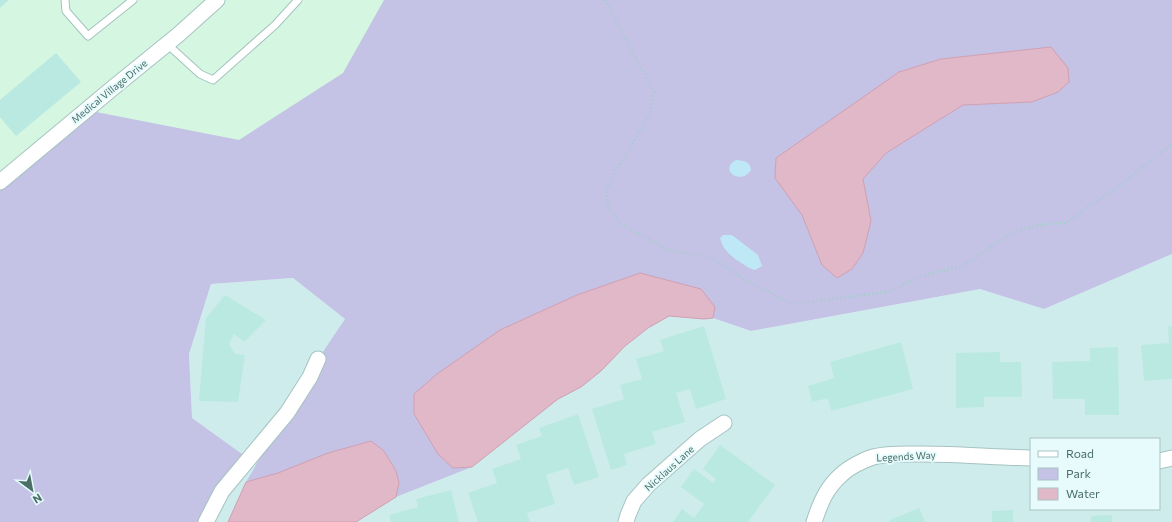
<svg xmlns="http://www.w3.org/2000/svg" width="1172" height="522" font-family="Commissioner,sans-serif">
	<rect width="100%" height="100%" fill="#e1f7f9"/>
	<g fill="#cfecec" fill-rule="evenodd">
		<path d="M1172,254V522H356L396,497L472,467L558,399L581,387L625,346L648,328L669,316L704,319L713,318L751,331L980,289L1044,309ZM1031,439H1159V509H1031Z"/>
		<polygon points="293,278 345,319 318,359 310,377 246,482 228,522 206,522 249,459 192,418 189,354 211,284"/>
	</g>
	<polygon fill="#d5f6e1" points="0,0 391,0 359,95 195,236 0,182"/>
	<polygon fill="#c4c2e5" points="384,0 1172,0 1172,254 1044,309 980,289 751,331 713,318 704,319 669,316 648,328 625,346 601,371 581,387 558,399 472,467 396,497 356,522 228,522 246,482 318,359 345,319 293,278 211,284 189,354 192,418 249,459 206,522 0,522 0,182 86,110 239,140 343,73"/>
	<g fill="#bfe8f6">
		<path d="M736,160C744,161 750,161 751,170C741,186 718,170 736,160Z"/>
		<path d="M723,235H732L758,255L762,266L755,270C750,269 747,267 743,264C733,258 723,251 720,238Z"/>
	</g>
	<g fill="#e0b8c8" stroke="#d1a0b2">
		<polygon points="1051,47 1068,68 1069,82 1058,92 1032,102 963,105 886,153 863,179 871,221 863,253 852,269 837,278 822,265 802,215 775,178 776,158 899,72 941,59"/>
		<polygon points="640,273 701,289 715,307 713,318 704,319 669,316 648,328 625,346 601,371 581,387 558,399 472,467 453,468 438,454 414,414 414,394 437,374 500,330 577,295"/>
		<polygon points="371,441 384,451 396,471 399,483 396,497 356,522 228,522 246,482 278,473 328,453"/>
	</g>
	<g fill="#bae9e2">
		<polygon points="0,0 9,0 0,8"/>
		<polygon points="56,53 81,82 16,136 0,117 0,100"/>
		<polygon points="225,295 266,320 244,342 234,334 229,344 235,354 245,355 238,402 199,401 206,318"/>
		<polygon points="704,326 726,399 696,409 690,389 676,393 685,422 652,432 656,444 624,454 627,465 611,470 592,409 624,399 620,385 642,379 636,359 664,351 660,340"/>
		<polygon points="1168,326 1172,326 1172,379 1144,381 1141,345 1169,343"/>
		<polygon points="901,342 913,389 831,411 828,398 812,402 808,386 834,378 830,362"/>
		<polygon points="1118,347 1119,415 1085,415 1085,399 1053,399 1052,362 1090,361 1090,348"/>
		<polygon points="1000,352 1000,362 1021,362 1022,397 984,397 984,407 956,408 956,353"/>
		<polygon points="578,414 599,477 574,485 568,468 546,475 555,504 527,513 530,522 478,522 468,493 497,483 492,469 521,459 516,445 542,436 539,428"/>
		<polygon points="720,445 775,485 748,522 673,522 682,509 694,518 704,504 681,487 694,469 713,483 716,479 703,469"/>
		<polygon points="451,490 459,522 391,522 389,515 418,507 416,499"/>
		<polygon points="919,508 925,522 890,522 890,520"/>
		<polygon points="1013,510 1013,522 992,522 992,511"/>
		<polygon points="1112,515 1112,522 1091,522 1091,516"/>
	</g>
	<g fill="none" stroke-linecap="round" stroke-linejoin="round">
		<g stroke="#a5c3c1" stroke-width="9">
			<g id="service">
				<polyline points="65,0 66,11 88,36 133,0"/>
				<polyline points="167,44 200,74 213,80 275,25 298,0"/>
			</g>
		</g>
		<g stroke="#a5c3c1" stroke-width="17">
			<g id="minor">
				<polyline points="0,182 114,87 178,35 217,0"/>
				<polyline points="1159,461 1172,458"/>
				<polyline points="206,522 222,491 287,413 310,377 318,359"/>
				<polyline points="626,522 628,515 634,501 649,484 700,439 724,423"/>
				<path d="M814,522C820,504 826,488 841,475C848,468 863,460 873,457C888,453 905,454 921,454C958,454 994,457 1031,458"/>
			</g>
		</g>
		<polyline stroke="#a0d0c9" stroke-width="2.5" stroke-dasharray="1 3" stroke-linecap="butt" points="605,0 654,92 649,116 615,172 606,191 608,206 621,224 669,250 711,258 744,279 792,304 887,292 922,276 964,265 1014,231 1045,224 1066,223 1117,187 1172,144"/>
		<use href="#service" stroke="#fff" stroke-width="7"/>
		<use href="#minor" stroke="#fff" stroke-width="15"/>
	</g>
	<g text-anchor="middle" stroke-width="4" stroke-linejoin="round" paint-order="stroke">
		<g font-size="10" fill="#4b6e67" stroke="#e7fbfd">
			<text transform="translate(109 91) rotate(-39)" y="4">Medical Village Drive</text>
			<text transform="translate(906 456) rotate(-3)" y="4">Legends Way</text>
			<text transform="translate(669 468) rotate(-42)" y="4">Nicklaus Lane</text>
		</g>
	</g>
	<rect x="1030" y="438" width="130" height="72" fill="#e7fbfd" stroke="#a9c3c1"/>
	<rect x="1038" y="451" width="20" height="6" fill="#ffffff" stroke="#a9c3c1"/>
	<text x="1066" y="458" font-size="12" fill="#4b6e67">Road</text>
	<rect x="1038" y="468" width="20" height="12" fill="#c4c2e5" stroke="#a9c3c1"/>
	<text x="1066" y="478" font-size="12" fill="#4b6e67">Park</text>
	<rect x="1038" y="488" width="20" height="12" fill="#e0b8c8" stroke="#a9c3c1"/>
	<text x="1066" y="498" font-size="12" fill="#4b6e67">Water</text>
	<g transform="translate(32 490) rotate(148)" stroke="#e7fbfd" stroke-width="3" paint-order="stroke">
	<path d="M0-3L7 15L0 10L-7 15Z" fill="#4b6e67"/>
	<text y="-6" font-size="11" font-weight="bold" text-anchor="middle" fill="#4b6e67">N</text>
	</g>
</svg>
